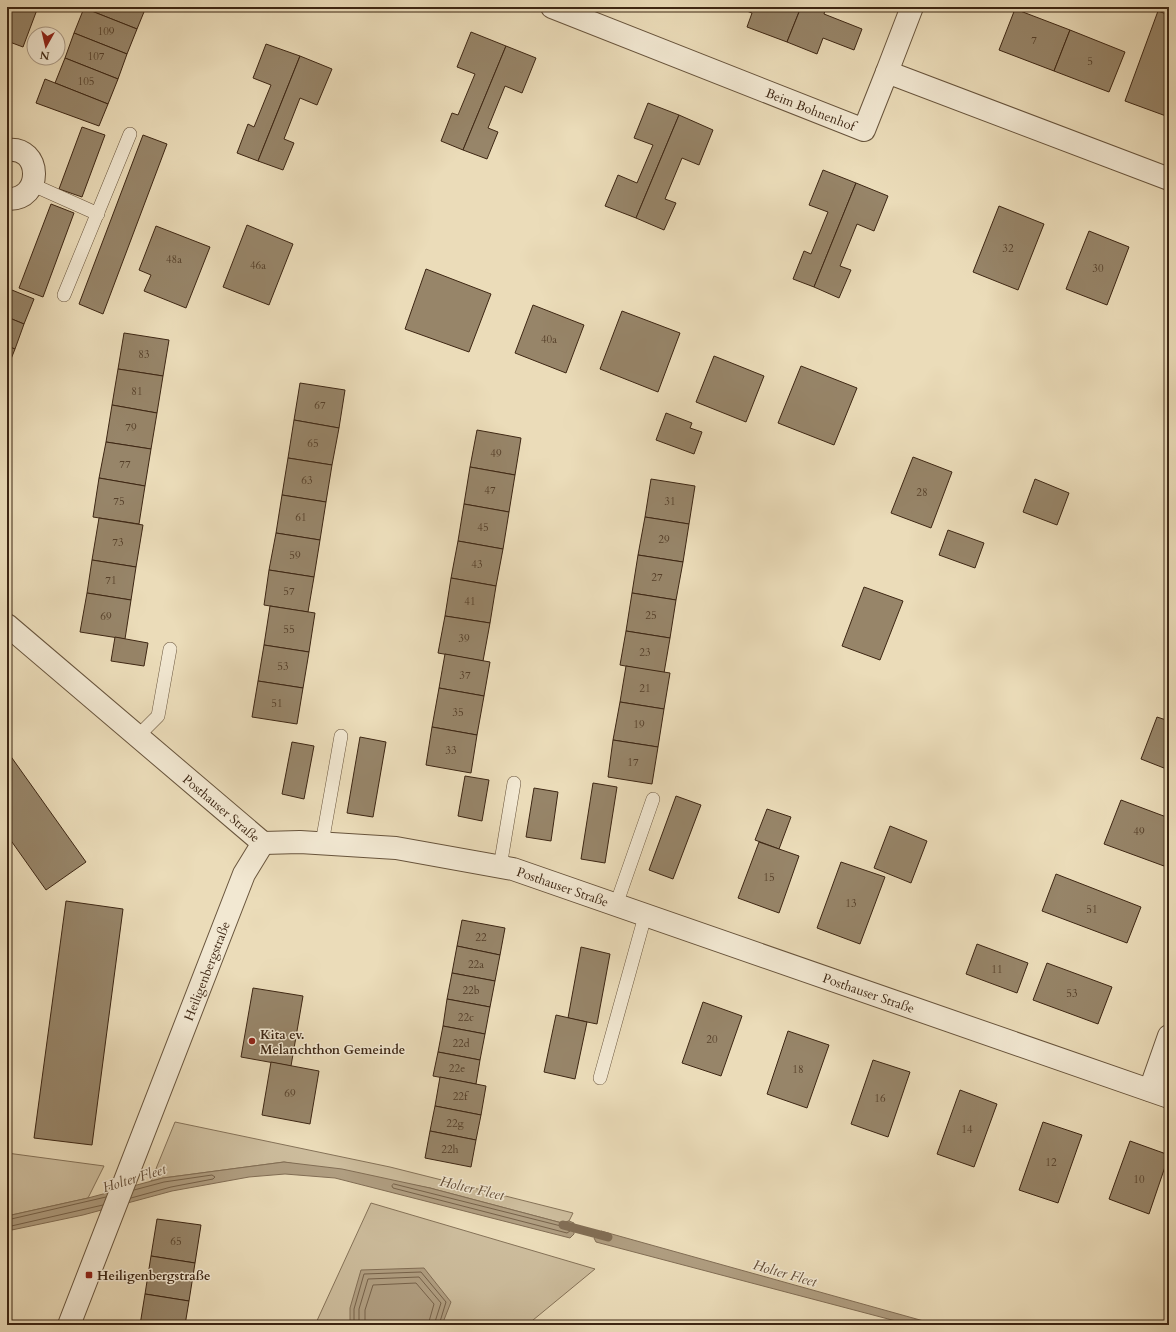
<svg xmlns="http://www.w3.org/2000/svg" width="1176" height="1332" font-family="Cardo,serif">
	<rect width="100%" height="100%" fill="#ebdcb9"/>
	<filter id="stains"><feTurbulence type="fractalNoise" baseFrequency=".005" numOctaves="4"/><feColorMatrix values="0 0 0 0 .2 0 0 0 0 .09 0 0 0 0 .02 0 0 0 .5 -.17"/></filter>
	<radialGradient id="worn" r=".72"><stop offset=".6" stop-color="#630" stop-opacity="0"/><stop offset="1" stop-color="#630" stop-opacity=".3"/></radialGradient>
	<g fill="#cdbd9d" stroke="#857258">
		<polygon points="175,1122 390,1167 573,1213 569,1221 562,1223 430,1188 284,1162 163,1178 151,1181"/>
		<polygon points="7,1153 104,1166 88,1198 7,1216"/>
		<polygon points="371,1203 595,1269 527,1325 315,1325"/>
	</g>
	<g fill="#b09e81" stroke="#826e55">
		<polygon points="284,1162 342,1169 430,1188 562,1223 569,1221 574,1223 574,1234 570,1238 335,1178 285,1174 249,1177 172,1191 83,1215 7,1231 7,1216 88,1198 163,1178"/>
		<polygon points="601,1231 938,1325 911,1325 596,1242 594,1238"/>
		<polygon points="424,1268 451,1302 442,1325 350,1325 350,1308 361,1270"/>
	</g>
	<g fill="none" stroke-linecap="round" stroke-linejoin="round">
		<g stroke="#76624a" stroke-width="1">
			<polygon points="394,1184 561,1226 568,1226 570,1231 567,1233 393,1188 392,1186"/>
			<polyline points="131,1198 171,1187 213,1179 215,1177 212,1175 164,1182 134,1190"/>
			<polyline points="7,1220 106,1197"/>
			<polyline points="7,1227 103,1205"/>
			<polyline points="354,1325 354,1309 364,1274 421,1272 446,1302 439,1325"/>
			<polyline points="359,1325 359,1309 368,1279 419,1277 441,1303 434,1325"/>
			<polyline points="365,1325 365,1310 373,1285 416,1283 434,1304 428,1325"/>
		</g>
		<polyline stroke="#826e55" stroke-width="9" points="563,1225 608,1237"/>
	</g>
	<g fill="#978569" stroke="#3d2613">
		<polygon points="7,7 38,7 23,47 7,41"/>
		<polygon points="85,7 146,7 137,29 84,8"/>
		<polygon points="736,7 801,7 787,42 747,27 752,13"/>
		<polygon points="801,7 826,7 824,14 862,29 854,50 823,38 817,54 787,42"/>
		<polygon points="84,8 137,29 127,54 74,33"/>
		<polygon points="1015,9 1070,30 1054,71 999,50"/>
		<polygon points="1158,11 1169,15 1169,109 1166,116 1125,101"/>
		<polygon points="1070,30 1125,52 1109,92 1054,71"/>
		<polygon points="471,32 506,46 463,150 441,141 452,113 458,115 475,74 457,67"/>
		<polygon points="74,33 127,54 118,79 65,58"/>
		<polygon points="266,44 300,56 258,161 237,153 248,124 254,127 271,85 253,78"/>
		<polygon points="506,46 536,58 522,93 505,86 488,128 498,132 487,159 463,150"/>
		<polygon points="300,56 332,69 317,105 300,98 284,139 294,143 283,170 258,161"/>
		<polygon points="65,58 118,79 108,104 55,83"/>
		<polygon points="45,79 108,104 99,126 36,103"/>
		<polygon points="648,103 679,115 636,218 605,206 618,175 637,183 653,145 634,138"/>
		<polygon points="679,115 713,130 699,165 682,158 665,199 676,203 664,230 636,218"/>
		<polygon points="82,127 105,135 82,197 59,189"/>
		<polygon points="143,135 167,144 103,314 79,304"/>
		<polygon points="823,170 856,183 814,287 793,279 804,251 811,254 828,212 809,205"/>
		<polygon points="856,183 888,196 874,231 857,224 840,266 851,270 839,298 814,287"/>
		<polygon points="51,204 74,213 43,297 19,288"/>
		<polygon points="999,206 1044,224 1018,290 973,272"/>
		<polygon points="247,225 293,244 269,305 223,287"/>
		<polygon points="156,226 210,247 186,308 144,291 151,275 139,270"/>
		<polygon points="1089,231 1129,247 1107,305 1066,289"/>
		<polygon points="426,269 491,294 469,352 405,329"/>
		<polygon points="7,288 34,299 24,324 7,317"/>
		<polygon points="533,305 584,325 566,373 515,353"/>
		<polygon points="622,311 680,333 658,392 600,369"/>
		<polygon points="7,317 24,324 15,349 7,346"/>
		<polygon points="124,333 169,340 163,376 118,369"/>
		<polygon points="7,346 15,349 7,369"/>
		<polygon points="714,356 764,376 746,422 696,402"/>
		<polygon points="801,366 857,388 834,445 778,423"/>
		<polygon points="118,369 163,376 157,413 112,405"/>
		<polygon points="300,383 345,390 339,428 294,420"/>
		<polygon points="112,405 157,413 151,449 106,442"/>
		<polygon points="666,413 692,423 690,428 702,432 694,454 656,440"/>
		<polygon points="294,420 339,428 332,465 288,458"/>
		<polygon points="477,430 521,438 515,475 470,467"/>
		<polygon points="106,442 151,449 145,486 99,478"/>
		<polygon points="913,457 952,472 931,528 891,513"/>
		<polygon points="288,458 332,465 326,502 282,495"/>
		<polygon points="470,467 515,475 509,512 464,504"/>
		<polygon points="99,478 145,486 139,524 93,517"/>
		<polygon points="651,479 695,486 689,524 645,517"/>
		<polygon points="1035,479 1069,493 1057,525 1023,512"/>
		<polygon points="282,495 326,502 320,540 276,533"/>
		<polygon points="464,504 509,512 503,549 458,541"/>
		<polygon points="645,517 689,524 683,562 638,555"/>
		<polygon points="99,518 143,525 136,567 92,560"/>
		<polygon points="948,530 984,543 975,568 939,555"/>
		<polygon points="276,533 320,540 314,577 269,570"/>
		<polygon points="458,541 503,549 496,586 451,578"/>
		<polygon points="638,555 683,562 676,600 632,593"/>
		<polygon points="92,560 136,567 131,600 87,593"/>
		<polygon points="269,570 314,577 308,612 264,605"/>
		<polygon points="451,578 496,586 490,623 445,616"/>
		<polygon points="864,587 903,601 880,660 842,646"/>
		<polygon points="87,593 131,600 125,639 80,632"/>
		<polygon points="632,593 676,600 670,638 626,631"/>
		<polygon points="270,606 315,613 309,652 264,645"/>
		<polygon points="445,616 490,623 483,661 438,653"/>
		<polygon points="626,631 670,638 664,673 620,665"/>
		<polygon points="115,637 148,643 144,666 111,661"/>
		<polygon points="264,645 309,652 303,688 258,681"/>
		<polygon points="445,654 490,662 484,696 439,688"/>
		<polygon points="626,666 670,673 664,709 620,702"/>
		<polygon points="258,681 303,688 297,724 252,717"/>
		<polygon points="439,688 484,696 477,735 432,727"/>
		<polygon points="620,702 664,709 658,747 613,740"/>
		<polygon points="1157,717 1169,721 1169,770 1141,759"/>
		<polygon points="432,727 477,735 471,773 426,765"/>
		<polygon points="360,737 386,742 373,817 347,813"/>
		<polygon points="613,740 658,747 652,784 608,777"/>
		<polygon points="292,742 314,746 304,799 282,794"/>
		<polygon points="7,751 86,862 46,890 7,835"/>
		<polygon points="465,776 489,780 482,821 458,816"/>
		<polygon points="593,783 617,787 605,863 581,859"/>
		<polygon points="534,788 558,792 551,841 526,837"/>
		<polygon points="676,796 701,805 673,879 649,870"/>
		<polygon points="1121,800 1169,818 1169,852 1164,866 1104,844"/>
		<polygon points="767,809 791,817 779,849 755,840"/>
		<polygon points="890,826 927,841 911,883 874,868"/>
		<polygon points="759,842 799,856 779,913 738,898"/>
		<polygon points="841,862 885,877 860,944 817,928"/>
		<polygon points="1056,874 1141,907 1127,943 1042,911"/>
		<polygon points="66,901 123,909 92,1145 34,1138"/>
		<polygon points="462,920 505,928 500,955 457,946"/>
		<polygon points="977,944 1028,963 1017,993 966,974"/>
		<polygon points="457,946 500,955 495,981 452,973"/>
		<polygon points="581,947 610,954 597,1024 568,1018"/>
		<polygon points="1047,963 1112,987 1098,1024 1033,1000"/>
		<polygon points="452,973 495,981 490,1007 447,999"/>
		<polygon points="253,988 303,996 291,1066 241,1057"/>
		<polygon points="447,999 490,1007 485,1034 443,1026"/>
		<polygon points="703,1002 742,1016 721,1076 682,1063"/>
		<polygon points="556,1015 587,1022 575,1079 544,1072"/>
		<polygon points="443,1026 485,1034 480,1060 438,1052"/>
		<polygon points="788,1031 829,1045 807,1108 767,1094"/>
		<polygon points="438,1052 480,1060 476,1084 433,1076"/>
		<polygon points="873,1060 910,1072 888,1137 851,1124"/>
		<polygon points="271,1062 319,1071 310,1124 262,1115"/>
		<polygon points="440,1077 486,1086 481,1115 435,1106"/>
		<polygon points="960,1090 997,1104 974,1167 937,1154"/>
		<polygon points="435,1106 481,1115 476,1140 430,1131"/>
		<polygon points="1043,1122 1082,1135 1058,1203 1019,1190"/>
		<polygon points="430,1131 476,1140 471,1167 425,1158"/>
		<polygon points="1130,1141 1169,1155 1149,1214 1109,1199"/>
		<polygon points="157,1219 201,1225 195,1263 151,1256"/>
		<polygon points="151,1256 195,1263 189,1301 145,1294"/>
		<polygon points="145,1294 189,1301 185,1325 140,1325"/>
	</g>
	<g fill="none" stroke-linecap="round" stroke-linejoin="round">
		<g stroke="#68543c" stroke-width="14">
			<g id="service">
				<polyline points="33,185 98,214"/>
				<polyline points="64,295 130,134"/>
				<polyline points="138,736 158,716 170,649"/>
				<polyline points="322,843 341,736"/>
				<polyline points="500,867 514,783"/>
				<polyline points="616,905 653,799"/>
				<polyline points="600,1078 645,916"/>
			</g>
		</g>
		<g stroke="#68543c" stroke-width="24">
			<g id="minor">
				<path id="s1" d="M552,7L864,130L887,72L1169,179"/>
				<polyline points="887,72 912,7"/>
				<path d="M7,150C42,145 44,201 7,199"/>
				<path id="s2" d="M7,625L263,843L300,842L396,848L513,869L1169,1097"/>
				<polyline points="1150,1090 1169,1036"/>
				<path id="s3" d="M69,1325L244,874L263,843"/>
			</g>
		</g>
		<use href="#service" stroke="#f2e8d2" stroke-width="13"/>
		<use href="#minor" stroke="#f2e8d2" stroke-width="22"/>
	</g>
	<g fill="#8f2418" stroke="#f2e8d2" stroke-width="1.5">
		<circle cx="252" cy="1041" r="4"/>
		<rect x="85" y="1271" width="8" height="8" rx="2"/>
	</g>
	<g text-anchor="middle" stroke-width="3" stroke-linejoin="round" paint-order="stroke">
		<g font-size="11" fill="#543e28">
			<text x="106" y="35">109</text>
			<text x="1034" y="44">7</text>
			<text x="96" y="60">107</text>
			<text x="1090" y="65">5</text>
			<text x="86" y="85">105</text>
			<text x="1008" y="252">32</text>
			<text x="174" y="263">48a</text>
			<text x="258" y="269">46a</text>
			<text x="1098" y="272">30</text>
			<text x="549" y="343">40a</text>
			<text x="144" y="358">83</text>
			<text x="137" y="395">81</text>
			<text x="320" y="409">67</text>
			<text x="131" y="431">79</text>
			<text x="313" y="447">65</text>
			<text x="496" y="457">49</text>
			<text x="125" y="468">77</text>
			<text x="307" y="484">63</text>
			<text x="490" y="494">47</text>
			<text x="922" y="496">28</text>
			<text x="119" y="505">75</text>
			<text x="670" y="505">31</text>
			<text x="301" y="521">61</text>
			<text x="483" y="531">45</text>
			<text x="664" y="543">29</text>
			<text x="118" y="546">73</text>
			<text x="295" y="559">59</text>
			<text x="477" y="568">43</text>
			<text x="657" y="581">27</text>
			<text x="111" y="584">71</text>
			<text x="289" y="595">57</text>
			<text x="470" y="605">41</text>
			<text x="651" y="619">25</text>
			<text x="106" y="620">69</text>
			<text x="289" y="633">55</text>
			<text x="464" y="642">39</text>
			<text x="645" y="656">23</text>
			<text x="283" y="670">53</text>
			<text x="465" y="679">37</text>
			<text x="645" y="692">21</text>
			<text x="277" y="707">51</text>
			<text x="458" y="716">35</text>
			<text x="639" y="728">19</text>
			<text x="451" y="754">33</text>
			<text x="633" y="766">17</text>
			<text x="1139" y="835">49</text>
			<text x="769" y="881">15</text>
			<text x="851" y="907">13</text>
			<text x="1092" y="913">51</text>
			<text x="481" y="941">22</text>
			<text x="476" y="968">22a</text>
			<text x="997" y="973">11</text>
			<text x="471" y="994">22b</text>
			<text x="1072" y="997">53</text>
			<text x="466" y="1021">22c</text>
			<text x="712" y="1043">20</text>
			<text x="461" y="1047">22d</text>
			<text x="457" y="1072">22e</text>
			<text x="798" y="1073">18</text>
			<text x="290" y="1097">69</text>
			<text x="460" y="1100">22f</text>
			<text x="880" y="1102">16</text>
			<text x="455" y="1127">22g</text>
			<text x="967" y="1133">14</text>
			<text x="450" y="1153">22h</text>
			<text x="1051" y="1166">12</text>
			<text x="1139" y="1183">10</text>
			<text x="176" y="1245">65</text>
		</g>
		<g font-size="13" fill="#3d2613" stroke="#f2e8d2">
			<text dy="5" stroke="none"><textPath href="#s1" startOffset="278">Beim Bohnenhof</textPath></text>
			<text dy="5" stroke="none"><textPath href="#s2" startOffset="282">Posthauser Straße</textPath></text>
			<text dy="5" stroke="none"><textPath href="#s2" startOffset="641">Posthauser Straße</textPath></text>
			<text dy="5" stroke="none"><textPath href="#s3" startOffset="380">Heiligenbergstraße</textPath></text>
			<text dy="5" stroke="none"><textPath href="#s2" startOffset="965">Posthauser Straße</textPath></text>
		</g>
		<g font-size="13" font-weight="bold" fill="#3d2613" stroke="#f2e8d2" text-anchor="start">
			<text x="260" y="1039">Kita ev.<tspan x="260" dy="15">Melanchthon Gemeinde</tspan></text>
			<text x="97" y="1280">Heiligenbergstraße</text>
		</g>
		<g font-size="14" font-style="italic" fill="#604a34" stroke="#f2e8d2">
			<text transform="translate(134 1178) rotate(-17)" y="5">Holter Fleet</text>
			<text transform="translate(472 1188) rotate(13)" y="5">Holter Fleet</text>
			<text transform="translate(785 1273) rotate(16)" y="5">Holter Fleet</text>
		</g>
	</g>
	<rect width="1176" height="1332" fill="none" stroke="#ebdcb9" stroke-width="24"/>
	<rect x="8" y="8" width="1160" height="1316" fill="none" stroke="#3d2613" stroke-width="2"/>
	<rect x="12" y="12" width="1152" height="1308" fill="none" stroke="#3d2613"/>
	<g transform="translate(46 46) rotate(188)"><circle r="19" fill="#f2e8d2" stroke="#aa9a86"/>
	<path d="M0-3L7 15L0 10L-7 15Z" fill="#8f2418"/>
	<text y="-6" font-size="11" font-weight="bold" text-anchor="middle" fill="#3d2613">N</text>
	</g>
	<rect width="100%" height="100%" filter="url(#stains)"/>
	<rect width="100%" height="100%" fill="url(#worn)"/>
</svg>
